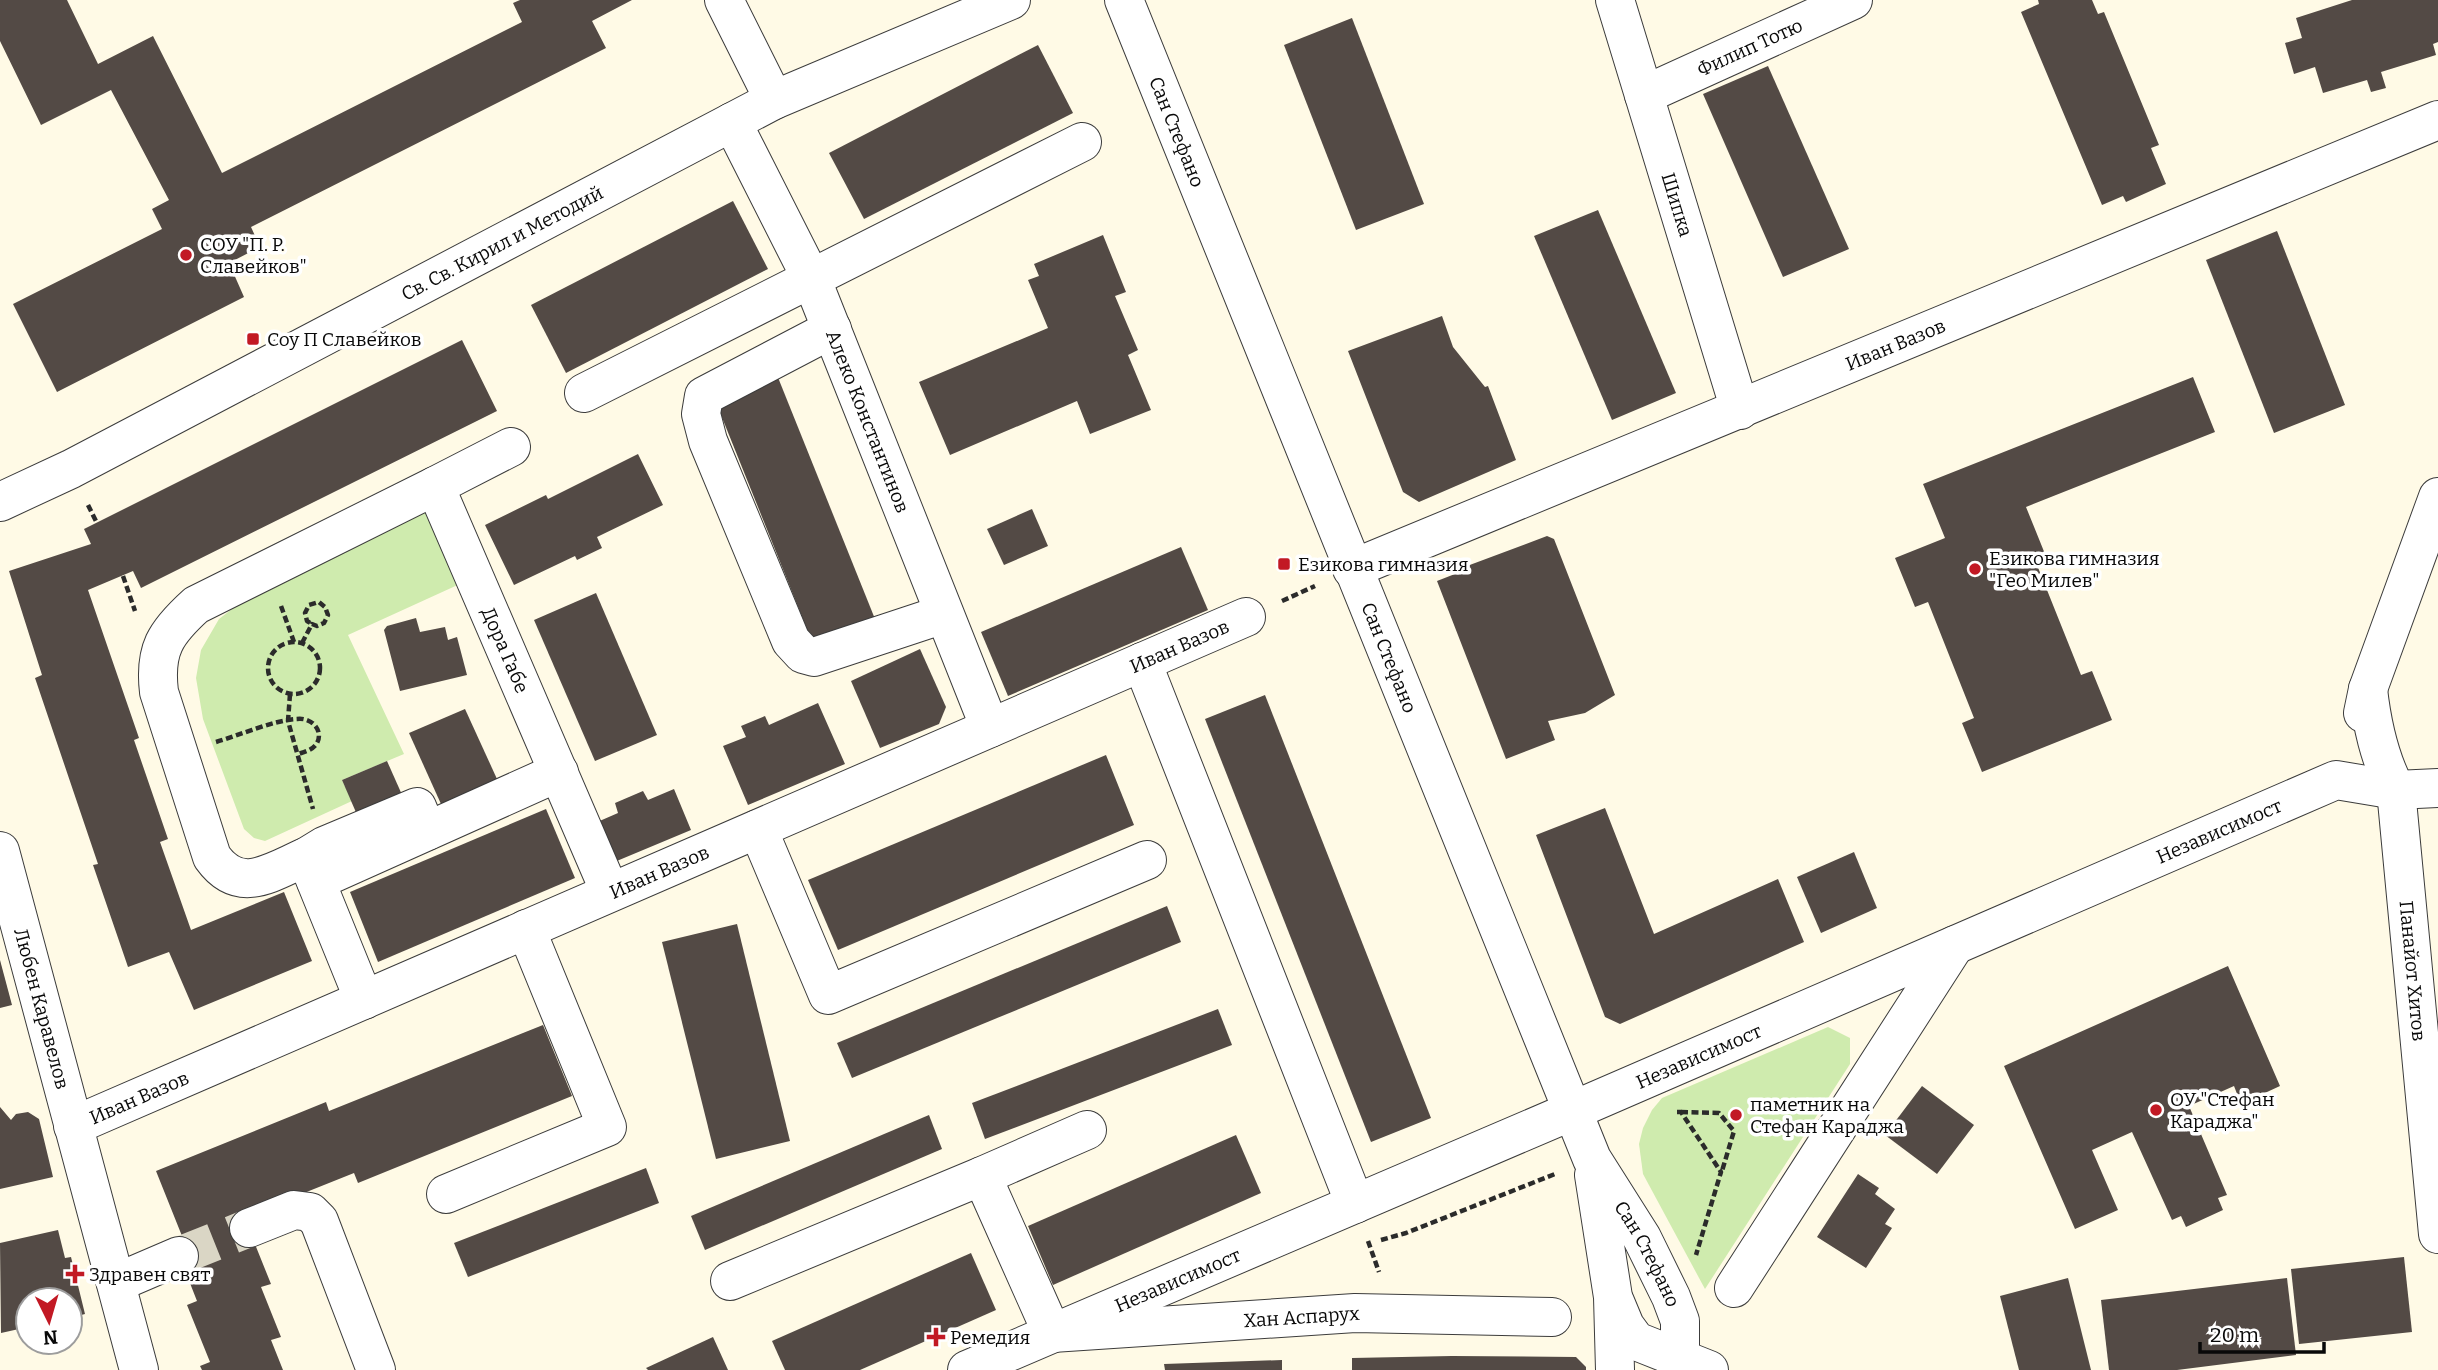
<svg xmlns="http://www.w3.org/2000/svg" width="2438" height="1370" font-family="Bitter,serif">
	<rect width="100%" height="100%" fill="#fffae6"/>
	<g fill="#cfebae">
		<polygon points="428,504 462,583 348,635 404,754 342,780 352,801 265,841 254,838 244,829 203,719 196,678 201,650 219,619 258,589"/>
		<polygon points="1828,1027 1850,1038 1850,1064 1705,1289 1643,1174 1639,1144 1643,1128 1652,1110 1662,1098"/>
	</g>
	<g fill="#534a45">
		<polygon points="0,0 67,0 98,64 153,36 222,173 522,22 513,3 520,0 632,0 592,21 606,48 251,227 260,247 229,263 244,297 57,392 13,304 162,229 152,209 169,200 111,90 41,125 0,41"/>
		<polygon points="2038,0 2092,0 2098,14 2104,12 2159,145 2151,148 2166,184 2126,202 2123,196 2102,205 2021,12 2039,4"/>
		<polygon points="2352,0 2438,0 2438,42 2433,44 2436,55 2381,72 2386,88 2371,92 2367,80 2323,93 2315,67 2294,74 2285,43 2302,38 2296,18"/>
		<polygon points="1352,18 1424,204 1356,230 1284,45"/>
		<polygon points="1038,45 1073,113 864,219 829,153"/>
		<polygon points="1768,66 1849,249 1783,277 1703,94"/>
		<polygon points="733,201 768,269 566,373 531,305"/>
		<polygon points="1598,210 1676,393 1612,420 1534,236"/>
		<polygon points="2277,231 2345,405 2274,433 2206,260"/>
		<polygon points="1103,235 1126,292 1115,296 1138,350 1128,355 1151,410 1090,434 1077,401 950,455 919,382 1048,328 1028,280 1039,276 1034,264"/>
		<polygon points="1442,316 1453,347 1485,387 1488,386 1516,460 1419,502 1403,492 1348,351"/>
		<polygon points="462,340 497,411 141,588 133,571 88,590 139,738 134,740 168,839 160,842 191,930 284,892 312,961 194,1010 169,952 128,967 93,865 98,864 35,678 42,675 9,571 91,544 84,529"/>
		<polygon points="777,375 875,619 813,644 715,400"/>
		<polygon points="2193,377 2215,432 2026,507 2045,554 2040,557 2043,562 2037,565 2081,675 2092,671 2112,720 1982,772 1962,723 1974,718 1928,602 1915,607 1895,558 1945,538 1923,484"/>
		<polygon points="638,454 663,505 597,537 602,548 577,560 575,556 514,585 485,525 546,495 548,499"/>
		<polygon points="1032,509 1048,546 1004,565 987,529"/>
		<polygon points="1547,536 1554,539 1615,695 1585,713 1548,721 1555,740 1506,759 1437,581 1460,572 1463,574 1467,566"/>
		<polygon points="1181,547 1208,610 1008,696 981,632"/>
		<polygon points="596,593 657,735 595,761 534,620"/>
		<polygon points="416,618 420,632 445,627 448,640 457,637 467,675 400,691 384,630 387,626"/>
		<polygon points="920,649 946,707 939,724 880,748 851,681"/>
		<polygon points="1265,695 1431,1118 1371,1142 1205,719"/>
		<polygon points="818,703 845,764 748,805 723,746 746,737 741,726 765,716 769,725"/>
		<polygon points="465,709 497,779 441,804 409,733"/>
		<polygon points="1106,755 1134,825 838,950 808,880"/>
		<polygon points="387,761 403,797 358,817 342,780"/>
		<polygon points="674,789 691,830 612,863 595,823 618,813 615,803 643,791 648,800"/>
		<polygon points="1605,808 1654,934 1778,879 1804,942 1620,1024 1605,1017 1536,835"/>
		<polygon points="546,809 575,878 378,962 350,892"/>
		<polygon points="1854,852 1877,908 1821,933 1797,877"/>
		<polygon points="1167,906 1181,942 852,1078 837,1043"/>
		<polygon points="737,924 790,1141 716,1159 662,942"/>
		<polygon points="0,960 12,1005 0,1008"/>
		<polygon points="2228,966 2280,1086 2241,1104 2234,1086 2189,1106 2227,1195 2218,1198 2223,1210 2186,1227 2181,1216 2172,1220 2132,1132 2092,1150 2118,1210 2075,1229 2004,1066"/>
		<polygon points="1218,1009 1232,1045 985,1139 972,1103"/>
		<polygon points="543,1025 572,1096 358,1183 354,1173 244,1217 271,1284 261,1287 281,1337 271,1340 283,1370 202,1370 200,1366 210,1362 187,1305 197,1301 175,1245 184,1241 156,1171 326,1102 329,1111"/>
		<polygon points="1922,1086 1974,1125 1937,1174 1885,1135"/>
		<polygon points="0,1107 11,1120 16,1114 28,1112 39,1119 53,1177 0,1189"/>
		<polygon points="929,1115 942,1149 705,1250 691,1216"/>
		<polygon points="1236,1135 1261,1193 1053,1285 1028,1226"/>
		<polygon points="646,1168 659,1203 468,1277 454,1243"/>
		<polygon points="1858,1174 1879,1188 1875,1194 1895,1209 1885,1224 1892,1228 1866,1268 1817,1237"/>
		<polygon points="58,1230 65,1258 71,1257 85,1314 70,1318 70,1300 28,1300 28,1327 1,1333 0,1243"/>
		<polygon points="971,1253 996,1310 860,1370 785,1370 772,1341"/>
		<polygon points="2404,1257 2412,1332 2299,1344 2291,1269"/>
		<polygon points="2068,1278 2091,1370 2019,1370 2000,1296"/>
		<polygon points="2287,1278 2296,1355 2177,1370 2109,1370 2101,1300"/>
		<polygon points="713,1337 728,1370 648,1370 646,1368"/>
		<polygon points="1452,1356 1576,1357 1586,1367 1586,1370 1352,1370 1352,1358"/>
		<polygon points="1282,1360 1282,1370 1165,1370 1164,1364"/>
	</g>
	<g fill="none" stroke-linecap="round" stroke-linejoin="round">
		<polyline stroke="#dad6c5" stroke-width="38" stroke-dasharray="38 19" stroke-linecap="butt" points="179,1256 249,1228"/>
		<g stroke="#3c3c3c" stroke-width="40">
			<g id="minor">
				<polyline points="724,0 774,100"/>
				<path id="s1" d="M1124,0L1592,1159L1642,1238L1671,1297L1680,1321V1357L1676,1370"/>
				<path id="s2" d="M1615,0L1740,410"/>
				<path id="s3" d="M1644,95L1853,0"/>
				<path id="s4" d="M732,122L812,280L990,728"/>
				<polyline points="832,329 704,396 701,414 708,441 791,641 803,654 814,657 944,614"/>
				<polyline points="584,393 1082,142"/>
				<path id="s5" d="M511,447L435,486L610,892"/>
				<path id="s6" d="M0,502L71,469L774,100L1011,0"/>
				<path id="s7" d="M1352,569L2438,120"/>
				<polyline points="1142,662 1355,1204"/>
				<path id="s8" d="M2368,689C2372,725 2379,758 2396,790L2438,1234"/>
				<polyline points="2363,713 2368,689 2438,497"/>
				<polyline points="758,829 828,995 1147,860"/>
				<path id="s9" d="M0,851L139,1370"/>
				<polyline points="306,857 324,846 417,807 427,831"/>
				<polyline points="316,881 559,772"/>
				<path d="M364,1000L306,857C271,872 240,896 212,857L159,692C154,650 165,633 196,605L435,486"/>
				<path id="s10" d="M73,1126L1246,617"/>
				<polyline points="1594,1175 1613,1297 1615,1370"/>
				<polyline points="982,1176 1087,1130"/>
				<polyline points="446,1194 607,1127 526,929"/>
				<polyline points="249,1228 294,1210 310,1212 319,1221 376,1370"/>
				<path id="s11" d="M730,1281L982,1176L1052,1333L1355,1313L1552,1317"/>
				<polyline points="116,1283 179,1256"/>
				<polyline points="1734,1288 1955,945"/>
				<polyline points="1615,1302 1625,1326 1636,1341 1709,1370"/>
				<path id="s12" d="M967,1370L1572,1111L2336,780L2396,790L2438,788"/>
			</g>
		</g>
		<g stroke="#2b2b2b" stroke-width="4.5" stroke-dasharray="7 3.5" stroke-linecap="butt">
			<polyline points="88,505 97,523"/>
			<polyline points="123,576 135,611"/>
			<polyline points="1282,601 1315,586"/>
			<polyline points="281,606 294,642"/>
			<circle cx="294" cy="668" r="26"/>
			<polyline points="302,643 312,624 317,626 324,623 328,615 325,607 319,602 309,605 305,613 307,621 312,624"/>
			<polyline points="290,694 288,721 313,809"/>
			<path d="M216,742C240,735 274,720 297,719C311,717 324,730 317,743C313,750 304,752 298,754"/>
			<polyline points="1677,1112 1681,1112 1721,1172 1696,1255"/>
			<polyline points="1681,1112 1719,1113 1734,1131 1722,1171"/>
			<polyline points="1381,1240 1406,1233 1555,1174"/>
			<polyline points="1368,1241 1379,1272"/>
		</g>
		<use href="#minor" stroke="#fff" stroke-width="38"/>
	</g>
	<g fill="#c21924" stroke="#fff" stroke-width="2.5">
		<circle cx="186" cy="255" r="7"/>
		<rect x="246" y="332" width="14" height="14" rx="3.5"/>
		<rect x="1277" y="557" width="14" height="14" rx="3.5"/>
		<circle cx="1975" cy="569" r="7"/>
		<circle cx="2156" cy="1110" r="7"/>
		<circle cx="1736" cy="1115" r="7"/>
		<path d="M71.5 1263.5h7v7h7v7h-7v7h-7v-7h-7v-7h7z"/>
		<path d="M932.5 1326.5h7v7h7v7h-7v7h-7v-7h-7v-7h7z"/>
	</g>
	<g text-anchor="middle" stroke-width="7" stroke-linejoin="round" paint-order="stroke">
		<g font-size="19" fill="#090909" stroke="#fff">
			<text dy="7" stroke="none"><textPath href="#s3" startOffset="116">Филип Тотю</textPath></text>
			<text dy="7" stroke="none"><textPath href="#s1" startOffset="142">Сан Стефано</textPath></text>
			<text dy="7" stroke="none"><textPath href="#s2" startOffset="214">Шипка</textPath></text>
			<text dy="7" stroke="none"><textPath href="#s6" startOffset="565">Св. Св. Кирил и Методий</textPath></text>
			<text dy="7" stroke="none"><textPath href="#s7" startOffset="588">Иван Вазов</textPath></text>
			<text dy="7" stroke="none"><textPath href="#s4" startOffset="329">Алеко Константинов</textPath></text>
			<text dy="7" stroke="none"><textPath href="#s10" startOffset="1206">Иван Вазов</textPath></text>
			<text dy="7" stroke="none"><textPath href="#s5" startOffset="264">Дора Габе</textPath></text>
			<text dy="7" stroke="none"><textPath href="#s1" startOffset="709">Сан Стефано</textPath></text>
			<text dy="7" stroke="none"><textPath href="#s12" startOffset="1363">Независимост</textPath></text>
			<text dy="7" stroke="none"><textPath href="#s10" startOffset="639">Иван Вазов</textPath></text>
			<text dy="7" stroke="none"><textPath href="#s8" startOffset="287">Панайот Хитов</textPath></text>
			<text dy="7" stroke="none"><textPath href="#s9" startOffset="163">Любен Каравелов</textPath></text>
			<text dy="7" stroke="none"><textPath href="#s12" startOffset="796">Независимост</textPath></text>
			<text dy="7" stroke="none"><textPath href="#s10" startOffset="72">Иван Вазов</textPath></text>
			<text dy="7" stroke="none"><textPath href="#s1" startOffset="1360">Сан Стефано</textPath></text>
			<text dy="7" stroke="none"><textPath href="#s12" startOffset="229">Независимост</textPath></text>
			<text dy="7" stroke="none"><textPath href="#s11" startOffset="695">Хан Аспарух</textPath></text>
		</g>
		<g font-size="19" fill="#090909" stroke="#fff" text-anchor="start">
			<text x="200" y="251">СОУ "П. Р.<tspan x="200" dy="22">Славейков"</tspan></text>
			<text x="267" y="346">Соу П Славейков</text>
			<text x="1989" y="565">Езикова гимназия<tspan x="1989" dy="22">"Гео Милев"</tspan></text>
			<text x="1298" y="571">Езикова гимназия</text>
			<text x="2170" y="1106">ОУ "Стефан<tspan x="2170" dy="22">Караджа"</tspan></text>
			<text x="1750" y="1111">паметник на<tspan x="1750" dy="22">Стефан Караджа</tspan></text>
			<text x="89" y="1281">Здравен свят</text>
			<text x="950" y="1344">Ремедия</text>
		</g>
	</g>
	<g transform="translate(49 1321) rotate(175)"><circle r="33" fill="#ffffff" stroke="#9d9d9d" stroke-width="2"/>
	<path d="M0-5L12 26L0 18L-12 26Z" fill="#c21924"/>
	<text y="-10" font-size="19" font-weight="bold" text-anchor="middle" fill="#090909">N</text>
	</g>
	<path d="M2200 1342v10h124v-10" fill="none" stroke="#090909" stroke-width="3.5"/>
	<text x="2210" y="1342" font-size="21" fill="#090909" stroke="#ffffff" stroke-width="5" paint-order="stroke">20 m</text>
</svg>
